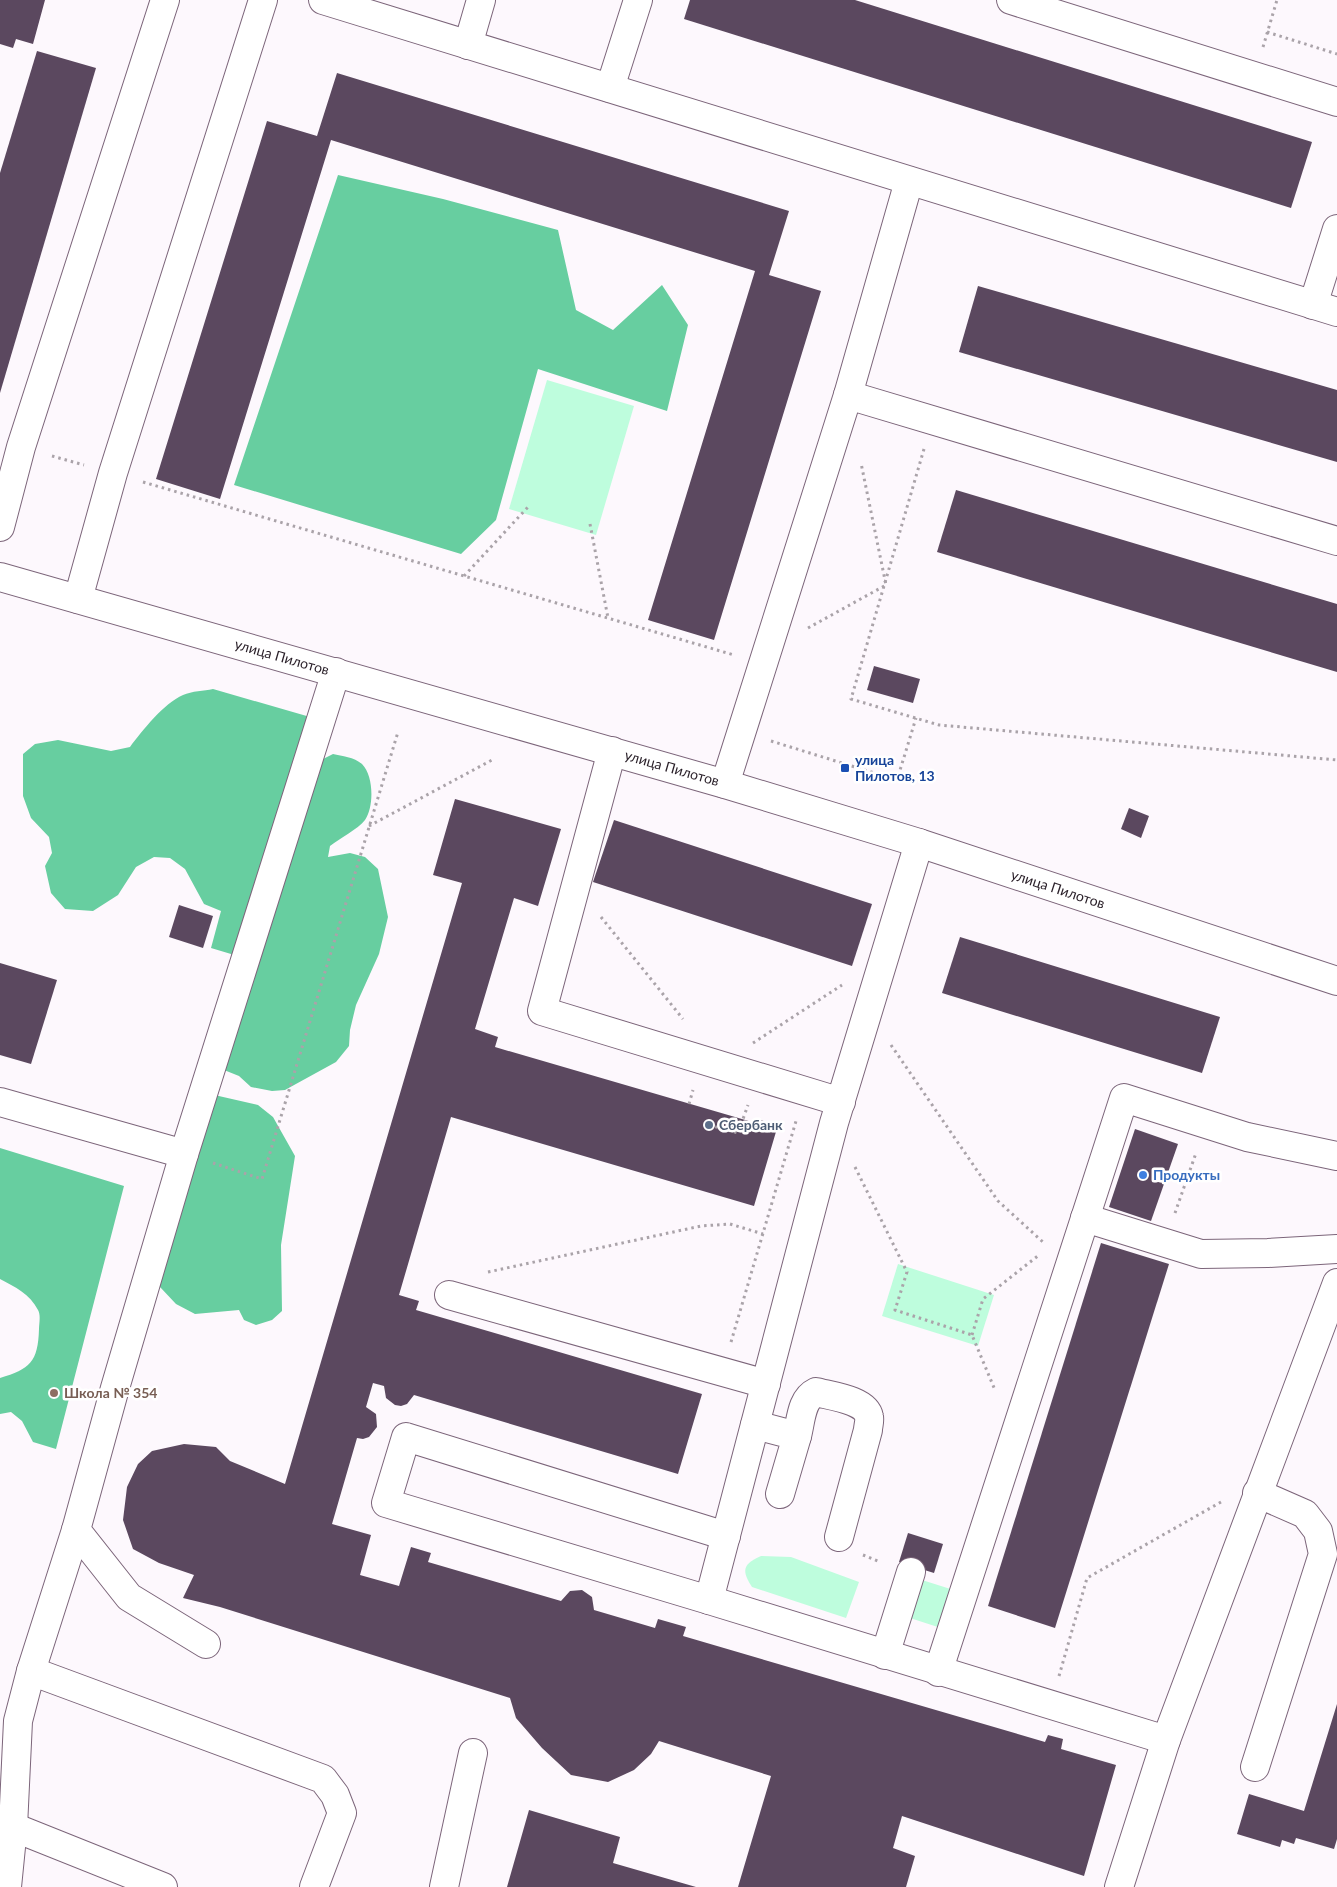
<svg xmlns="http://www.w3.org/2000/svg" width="1337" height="1887" font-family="Lato,sans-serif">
	<rect width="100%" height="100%" fill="#fdf8fd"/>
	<g fill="#befddd">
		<polygon points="547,380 634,406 596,535 509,509"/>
		<polygon points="898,1264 994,1295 978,1346 882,1316"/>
		<path d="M761,1556L791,1557L859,1582L846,1618L752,1587C741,1570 743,1564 761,1556Z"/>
		<polygon points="922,1580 960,1592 947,1630 910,1618"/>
	</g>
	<g fill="#67cea0">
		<polygon points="338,175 443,199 558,230 576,310 613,330 662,285 688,325 667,411 538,369 496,520 461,554 234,485"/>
		<path d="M213,689L317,719L237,962L231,954L211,948L221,911L204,904L185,869L170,858L154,857L136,867L118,895L93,911L65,909L51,893L45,866L52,853L49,837L31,818L23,796V754L35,744L58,740L111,751L130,747C142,731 164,703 183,695C192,691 204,691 213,689Z"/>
		<path d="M333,754C342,756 354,757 362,764C374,776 374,807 365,820C358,829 339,839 330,846L328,857L350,853L365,857L378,869L388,917L379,954L356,1005L350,1030L349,1046L336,1062L285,1090L272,1091L251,1087L239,1076L219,1068L323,759Z"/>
		<polygon points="210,1094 258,1105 273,1117 295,1156 281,1245 282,1311 272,1320 256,1325 244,1320 239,1310 195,1314 176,1304 160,1287 155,1273"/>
		<path d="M0,1148L124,1186L56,1449L33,1442L22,1421L11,1412L0,1414V1378C30,1369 38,1362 39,1329C39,1324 41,1315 38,1310C30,1294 15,1287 0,1279Z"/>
	</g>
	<g fill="#5b485f">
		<polygon points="0,0 45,0 33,44 16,39 13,48 0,44"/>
		<polygon points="690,0 855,0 1312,142 1291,208 684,19"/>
		<polygon points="37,51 96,68 0,393 0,173"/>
		<polygon points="337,73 789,211 769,275 821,291 714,640 648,620 755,271 331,140 220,499 156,479 267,121 317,136"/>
		<polygon points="978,286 1337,390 1337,462 959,352"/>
		<polygon points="956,490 1337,604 1337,672 937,552"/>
		<polygon points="874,666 920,679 913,703 867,690"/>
		<polygon points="455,799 561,829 538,906 514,898 475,1029 498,1037 495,1047 759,1124 760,1120 778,1125 754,1206 451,1117 399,1295 419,1301 416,1310 702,1394 678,1474 414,1395 407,1404 401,1406 395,1405 386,1398 384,1386 373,1383 366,1407 376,1414 377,1427 369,1437 363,1439 357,1438 332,1524 371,1535 360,1575 399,1586 411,1547 431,1553 428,1562 561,1601 570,1591 582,1590 592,1597 594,1610 655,1628 658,1619 686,1627 683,1636 1045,1742 1048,1735 1063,1739 1061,1749 1116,1765 1084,1876 902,1816 893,1848 915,1856 906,1887 738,1887 771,1776 659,1741 651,1754 634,1770 608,1782 571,1775 542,1748 516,1718 510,1698 220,1607 183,1598 194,1575 159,1563 133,1549 123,1520 127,1487 138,1464 152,1451 184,1444 216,1447 230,1461 285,1484 462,883 433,875"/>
		<polygon points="1129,808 1149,816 1141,838 1121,829"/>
		<polygon points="614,820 872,904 852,966 593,882"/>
		<polygon points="179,905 213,916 203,948 169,937"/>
		<polygon points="960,937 1220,1017 1202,1073 942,993"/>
		<polygon points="0,963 57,980 31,1064 0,1055"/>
		<polygon points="1135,1129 1178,1144 1151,1221 1109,1207"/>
		<polygon points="1101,1243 1169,1264 1055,1628 988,1606"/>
		<polygon points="908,1533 943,1544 934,1573 899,1562"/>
		<polygon points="1337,1704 1337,1839 1334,1849 1296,1838 1294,1844 1282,1840 1280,1847 1237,1834 1249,1794 1304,1811"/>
		<polygon points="529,1810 620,1837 613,1863 696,1887 507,1887"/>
	</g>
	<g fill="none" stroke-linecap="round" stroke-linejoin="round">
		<g stroke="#7c657a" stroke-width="30">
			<g id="minor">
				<polyline points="323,0 1337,312"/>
				<polyline points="1011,0 1337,102"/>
				<polyline points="468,45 481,0"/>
				<polyline points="610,88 638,0"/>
				<polyline points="1313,305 1337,229"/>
				<polyline points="848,395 1337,541"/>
				<polyline points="0,527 21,447 165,0"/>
				<polyline points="0,577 725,784 919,843 1337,981"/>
				<polyline points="78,599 113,473 263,0"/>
				<polyline points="612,751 542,1011 841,1102"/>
				<polyline points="725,784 848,395 909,181"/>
				<polyline points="919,843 834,1123 709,1600 1166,1740"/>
				<polyline points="0,1102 184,1154"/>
				<polyline points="1085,1218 1201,1254 1268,1253 1337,1249"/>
				<polyline points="449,1295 766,1384"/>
				<polyline points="755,1425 797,1436 780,1494"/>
				<path d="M797,1436C801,1421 801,1399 816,1392C831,1396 866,1400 869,1417C870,1421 868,1426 868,1430L839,1537"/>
				<polyline points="709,1600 386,1503 406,1437 726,1536"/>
				<polyline points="206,1644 129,1597 76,1530 115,1388 184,1154 336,672"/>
				<polyline points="885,1655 911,1572"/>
				<polyline points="31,1671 323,1779 335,1795 342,1813 314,1887"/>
				<polyline points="938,1672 1124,1098 1247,1137 1337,1156"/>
				<polyline points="1255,1767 1323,1554 1318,1531 1305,1514 1257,1493"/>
				<polyline points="13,1827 163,1887"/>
				<polyline points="7,1887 13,1827 18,1721 31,1671 76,1530"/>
				<polyline points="444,1887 473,1753"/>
				<polyline points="1119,1887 1166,1740 1337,1283"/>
			</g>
		</g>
		<g stroke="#aaa3a9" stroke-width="3" stroke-dasharray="2.5 4" stroke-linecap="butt">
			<polyline points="1267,32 1337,54"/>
			<polyline points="1263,47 1277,0"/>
			<polyline points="924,449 851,699 939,725 1337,760"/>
			<polyline points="52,456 84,465"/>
			<polyline points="143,482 734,655"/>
			<polyline points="590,524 608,618"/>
			<polyline points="464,576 528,507"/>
			<polyline points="808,628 886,585 861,463"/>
			<polyline points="771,741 897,780 916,718"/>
			<polyline points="369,826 492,760"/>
			<polyline points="601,917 683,1019"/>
			<polyline points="753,1043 842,985"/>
			<polyline points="891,1045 998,1201 1044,1243"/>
			<polyline points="689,1104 693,1090"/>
			<polyline points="709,1125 738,1133 748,1105"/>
			<polyline points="213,1163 262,1179 398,732"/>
			<polyline points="855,1167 907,1272 895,1310 972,1335 995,1390"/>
			<polyline points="1175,1213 1196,1153"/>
			<polyline points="488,1272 701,1226 730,1224 763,1234"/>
			<polyline points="972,1335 983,1299 1039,1255"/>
			<polyline points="731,1342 796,1121"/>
			<polyline points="863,1555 880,1562"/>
			<polyline points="1059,1676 1087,1578 1221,1502"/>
		</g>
		<use href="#minor" stroke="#fff" stroke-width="28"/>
	</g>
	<rect fill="#1a4fb4" stroke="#fff" stroke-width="2" x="840" y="763" width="10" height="10" rx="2.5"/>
	<circle fill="#5c6f8a" stroke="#fff" stroke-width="2" cx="709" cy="1125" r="5"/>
	<circle fill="#3f7fe0" stroke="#fff" stroke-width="2" cx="1143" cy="1175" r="5"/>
	<circle fill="#8d6e63" stroke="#fff" stroke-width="2" cx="54" cy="1393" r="5"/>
	<g text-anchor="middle" stroke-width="5" stroke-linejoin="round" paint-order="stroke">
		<g font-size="14" fill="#291f28" stroke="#fff">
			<text transform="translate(282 657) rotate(16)" y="5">улица Пилотов</text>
			<text transform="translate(672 768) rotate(16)" y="5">улица Пилотов</text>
			<text transform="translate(1058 889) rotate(18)" y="5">улица Пилотов</text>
		</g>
		<g font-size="14" font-weight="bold" fill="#164399" stroke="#fff" text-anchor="start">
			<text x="855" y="765">улица<tspan x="855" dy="16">Пилотов, 13</tspan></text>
		</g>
		<g font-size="14" font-weight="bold" fill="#4e5e75" stroke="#fff" text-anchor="start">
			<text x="719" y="1130">Сбербанк</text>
		</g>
		<g font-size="14" font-weight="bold" fill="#366cbe" stroke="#fff" text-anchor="start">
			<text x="1153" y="1180">Продукты</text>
		</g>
		<g font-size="14" font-weight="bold" fill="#785e54" stroke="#fff" text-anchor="start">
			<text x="64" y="1398">Школа № 354</text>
		</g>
	</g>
</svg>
